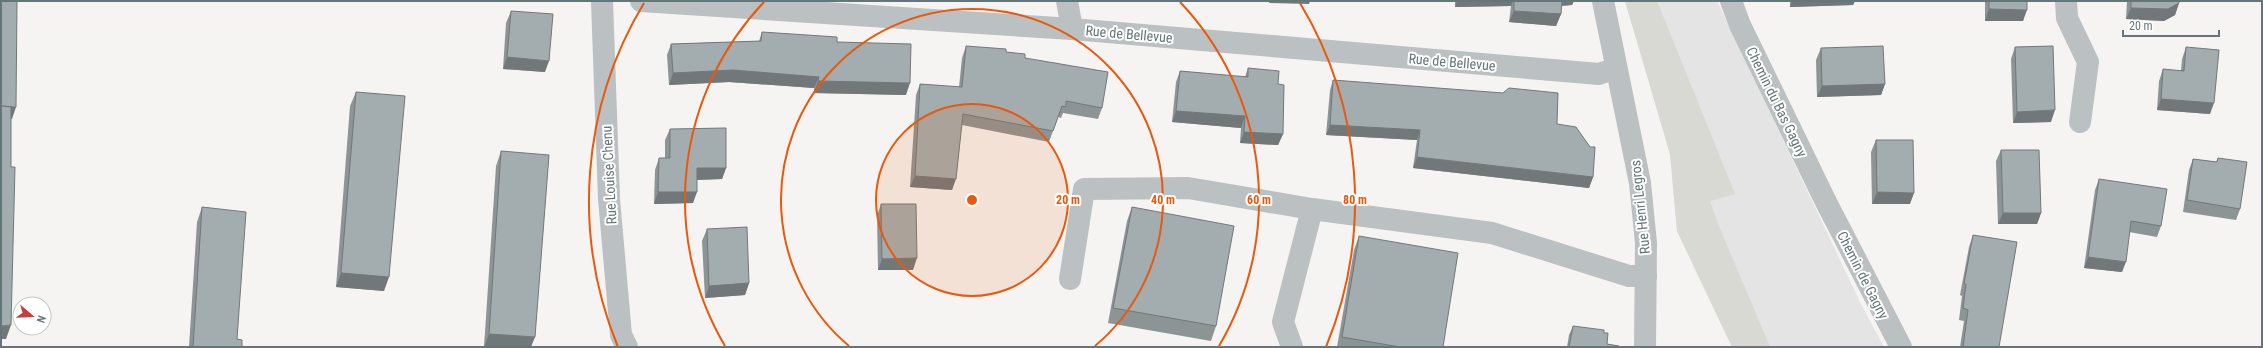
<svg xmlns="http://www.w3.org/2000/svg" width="2263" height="348" font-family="'Roboto Condensed',sans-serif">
	<rect width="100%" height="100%" fill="#f5f4f2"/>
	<polygon fill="#e3e4e3" points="1625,1 1717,1 1861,304 1884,347 1732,347 1677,231 1670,154"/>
	<polygon fill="#d7d9d2" points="1625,1 1657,1 1735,194 1710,201 1718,224 1770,347 1732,347 1677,231 1670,154"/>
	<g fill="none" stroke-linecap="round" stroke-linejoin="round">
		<g stroke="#bbc0c2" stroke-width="22">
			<polyline points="602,1 609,199 621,335 627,347"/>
			<polyline points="641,1 1072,29 1599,74 1616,68"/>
			<polyline points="1067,1 1072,29"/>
			<polyline points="1603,1 1640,183 1646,243 1645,347"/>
			<polyline points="1731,1 1740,25 1826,202 1901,347"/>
			<polyline points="2066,1 2067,18 2088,62 2080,122"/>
			<polyline points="1070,279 1084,189 1188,188 1312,209 1492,233 1629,276 1646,276"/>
			<polyline points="1292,347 1283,322 1312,209"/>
		</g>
	</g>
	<g fill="#8c9496">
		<polygon points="1455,1 1574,1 1572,5 1561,6 1561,14 1556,26 1509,22 1511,6 1455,7"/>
		<polygon points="1790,1 1855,1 1853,5 1790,7"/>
		<polygon points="1985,1 2027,1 2023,21 1985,21"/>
		<polygon points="2127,1 2179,1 2179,3 2175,15 2164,21 2126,19"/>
		<polygon points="511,11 545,72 503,69 506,23"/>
		<polygon points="762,32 837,42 906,95 814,93 814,88 729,82 669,85 667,55 671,44 759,41"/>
		<polygon points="966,46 1006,52 1025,58 1102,108 1098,119 1063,113 1061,118 1058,117 1049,142 962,125 952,190 910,187 916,95 920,84 959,87 962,58"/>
		<polygon points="2015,47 2051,122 2013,123 2011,59"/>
		<polygon points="2186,47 2210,114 2157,110 2159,81 2163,69 2181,71 2182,59"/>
		<polygon points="1821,48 1885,84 1881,95 1817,97 1816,60"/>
		<polygon points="1248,68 1278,84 1283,134 1278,145 1240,143 1241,128 1172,122 1176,82 1180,71 1245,77"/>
		<polygon points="1333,80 1557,124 1593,177 1589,188 1413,168 1417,140 1326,135 1330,90"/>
		<polygon points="356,92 384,291 336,287 350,106"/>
		<polygon points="670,129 726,168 722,179 697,180 693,203 654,204 655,170 659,158 665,158 665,140"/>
		<polygon points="1876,140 1910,204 1872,204 1871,152"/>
		<polygon points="2001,150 2041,213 2037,224 1998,224 1996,161"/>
		<polygon points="501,151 531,347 484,347 496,166"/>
		<polygon points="2218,158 2240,209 2236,220 2183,212 2189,170 2193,159 2216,162"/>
		<polygon points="2099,179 2161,226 2157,237 2129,232 2122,272 2084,268 2095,190"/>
		<polygon points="881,204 913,270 878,270 877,216"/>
		<polygon points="202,207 237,339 242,347 189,347 197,222"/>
		<polygon points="1132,207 1216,326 1211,341 1108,323 1127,221"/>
		<polygon points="707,229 749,283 745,295 705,298 702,241"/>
		<polygon points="1973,235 1999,347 1960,347 1964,321 1959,320 1962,296 1960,295 1969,247"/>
		<polygon points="1359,236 1443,347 1337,347 1354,250"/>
		<polygon points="1573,326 1604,333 1607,344 1619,347 1567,347 1569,335"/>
	</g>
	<g fill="#72787a">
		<polygon points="1270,1 1310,1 1309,4 1269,3"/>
		<polygon points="1457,1 1513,1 1511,6 1455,7"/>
		<polygon points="1560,1 1574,1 1572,5 1558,6"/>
		<polygon points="1792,1 1855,1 1853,5 1790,7"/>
		<polygon points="2179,3 2175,15 2164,21 2126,19 2131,8"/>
		<polygon points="1989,9 2027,10 2023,21 1985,21"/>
		<polygon points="1514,11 1561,14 1556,26 1509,22"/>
		<polygon points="507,57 549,61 545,72 503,69"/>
		<polygon points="733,70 819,77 814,88 729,82 669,85 673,73"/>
		<polygon points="818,81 910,83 906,95 814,93"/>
		<polygon points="1885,84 1881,95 1817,97 1822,86"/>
		<polygon points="2161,99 2214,103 2210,114 2157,110"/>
		<polygon points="1,107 16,107 12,119 1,118"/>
		<polygon points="2055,110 2051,122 2013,123 2017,112"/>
		<polygon points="1176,111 1245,116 1241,128 1172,122"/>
		<polygon points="1330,125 1420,130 1417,140 1326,135"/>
		<polygon points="1244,132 1283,134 1278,145 1240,143"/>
		<polygon points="1417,157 1593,177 1589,188 1413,168"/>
		<polygon points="697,168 726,168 722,179 693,180"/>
		<polygon points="915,176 956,179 952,190 910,187"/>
		<polygon points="658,192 697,192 693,203 654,204"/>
		<polygon points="1877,192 1914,193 1910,204 1872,204"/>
		<polygon points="2003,213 2041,213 2037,224 1998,224"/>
		<polygon points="2088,257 2126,262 2122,272 2084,268"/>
		<polygon points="917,258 913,270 878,270 882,259"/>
		<polygon points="341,273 389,277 384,291 336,287"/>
		<polygon points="749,283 745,295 705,298 709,286"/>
		<polygon points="11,325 6,339 1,339 1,326"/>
		<polygon points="489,334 535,337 531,347 484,347"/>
	</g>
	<g fill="#a3acae" stroke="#72787a">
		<polygon points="1,1 17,1 16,107 1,106"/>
		<polygon points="1514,1 1562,1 1561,14 1514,11"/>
		<polygon points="1989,1 2027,1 2027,10 1989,9"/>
		<polygon points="2131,1 2179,1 2179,3 2168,9 2131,8"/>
		<polygon points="511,11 553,14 549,61 507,57"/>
		<polygon points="762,32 837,37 837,42 911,44 910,83 818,81 819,77 733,70 673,73 671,44 761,41"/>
		<polygon points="966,46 1006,49 1006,52 1025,54 1025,58 1108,72 1102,108 1066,101 1066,107 1062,106 1053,131 963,114 956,179 915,176 920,84 962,87"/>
		<polygon points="1883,46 1885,84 1822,86 1821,48"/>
		<polygon points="2053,46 2055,110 2017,112 2015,47"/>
		<polygon points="2186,47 2219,50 2214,103 2161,99 2163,69 2184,71"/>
		<polygon points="1248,68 1279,71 1278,84 1284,85 1283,134 1244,132 1245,116 1176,111 1180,71 1248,77"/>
		<polygon points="1333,80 1503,93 1509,88 1558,93 1557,124 1576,127 1590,147 1595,147 1593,177 1417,157 1420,130 1330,125"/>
		<polygon points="356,92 405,96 389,277 341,273"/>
		<polygon points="1,106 11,107 11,167 15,167 11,325 1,326"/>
		<polygon points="726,128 726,168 697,168 697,192 658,192 659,158 670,158 670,129"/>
		<polygon points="1876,140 1913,140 1914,193 1877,192"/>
		<polygon points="2001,150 2039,150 2041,213 2003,213"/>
		<polygon points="501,151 549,155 535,337 489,334"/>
		<polygon points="2218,158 2247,162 2240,209 2187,200 2193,159 2217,162"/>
		<polygon points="2099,179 2167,189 2161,226 2131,221 2126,262 2088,257"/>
		<polygon points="881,204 916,204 917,258 882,259"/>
		<polygon points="202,207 246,212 237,339 242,340 242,347 193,347"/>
		<polygon points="1132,207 1234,226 1216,326 1113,308"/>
		<polygon points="747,227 749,283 709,286 707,229"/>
		<polygon points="1973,235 2017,242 1999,347 1963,347 1968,310 1963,308 1966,284 1964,284"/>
		<polygon points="1359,236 1458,253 1443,347 1400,347 1342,337"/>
		<polygon points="1573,326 1604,330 1604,333 1608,333 1607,344 1619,346 1619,347 1569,347"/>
	</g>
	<circle cx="972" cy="200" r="96" fill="#e8590c" fill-opacity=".12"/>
	<g fill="none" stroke="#e8590c" stroke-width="2">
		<circle cx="972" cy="200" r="96"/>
		<path d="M849 346A191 191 0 1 1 1095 346"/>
		<path d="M725 346A287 287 0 0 1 764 2M1180 2A287 287 0 0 1 1219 346"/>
		<path d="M618 347A383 383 0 0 1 644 3M1300 3A383 383 0 0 1 1326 347"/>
	</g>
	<g text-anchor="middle" stroke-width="4" stroke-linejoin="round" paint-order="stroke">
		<g font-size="14" fill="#64767a" stroke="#fff">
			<text transform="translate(1129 34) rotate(5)" y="5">Rue de Bellevue</text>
			<text transform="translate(1452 62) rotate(5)" y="5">Rue de Bellevue</text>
			<text transform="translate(1777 102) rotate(64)" y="5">Chemin du Bas Gagny</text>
			<text transform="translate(609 175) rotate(-93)" y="5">Rue Louise Chenu</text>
			<text transform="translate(1640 207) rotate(-96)" y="5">Rue Henri Legros</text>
			<text transform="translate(1863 275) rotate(63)" y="5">Chemin de Gagny</text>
		</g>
	</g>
	<circle cx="972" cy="200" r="6" fill="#e8590c" stroke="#fff" stroke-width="2"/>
	<g font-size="12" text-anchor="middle" font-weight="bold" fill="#e8590c" stroke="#fff" stroke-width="4" stroke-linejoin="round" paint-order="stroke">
		<text x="1068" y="204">20 m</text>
		<text x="1163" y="204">40 m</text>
		<text x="1259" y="204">60 m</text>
		<text x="1355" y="204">80 m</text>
	</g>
	<rect width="2263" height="348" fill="none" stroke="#64767a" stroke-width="4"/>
	<g transform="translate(32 316) rotate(109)"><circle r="19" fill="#ffffff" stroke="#c1c8ca"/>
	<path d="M0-3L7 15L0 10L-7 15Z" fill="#cb3c41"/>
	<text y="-6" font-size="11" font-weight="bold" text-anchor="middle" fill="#64767a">N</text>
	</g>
	<path d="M2123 30v6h96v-6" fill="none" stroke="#64767a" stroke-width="2"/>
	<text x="2129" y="30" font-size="12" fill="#64767a" stroke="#ffffff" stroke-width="3" paint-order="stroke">20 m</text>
</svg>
